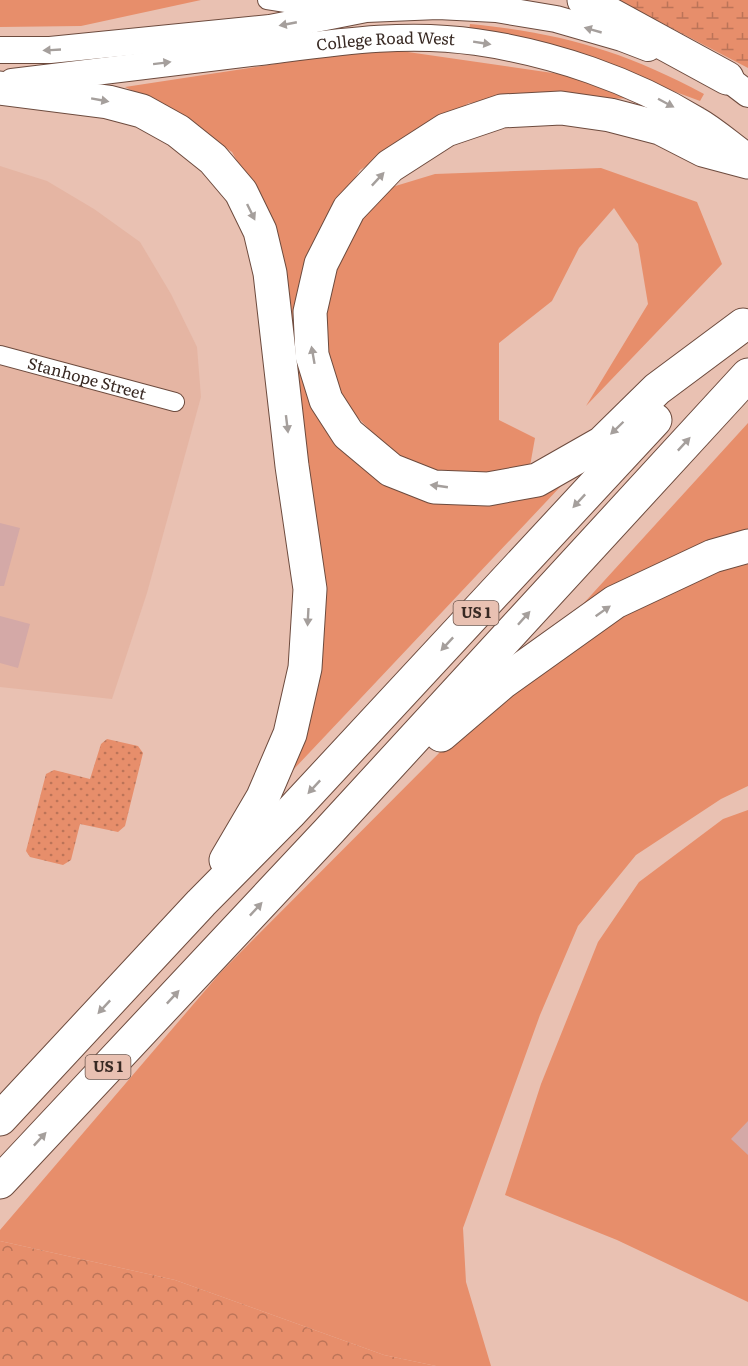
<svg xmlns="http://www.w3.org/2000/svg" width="748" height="1366" font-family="Literata,serif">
	<defs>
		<pattern id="forest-crowns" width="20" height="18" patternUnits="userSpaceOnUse" patternTransform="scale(1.5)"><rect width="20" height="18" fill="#e78e6b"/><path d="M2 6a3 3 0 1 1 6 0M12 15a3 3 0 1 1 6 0" fill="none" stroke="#bc7458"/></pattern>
		<pattern id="wetland-marsh" width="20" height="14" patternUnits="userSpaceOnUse" patternTransform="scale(1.5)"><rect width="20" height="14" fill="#e78e6b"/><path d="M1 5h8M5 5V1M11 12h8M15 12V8" fill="none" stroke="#bc7458"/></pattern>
		<pattern id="park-dots" width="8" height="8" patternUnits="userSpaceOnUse" patternTransform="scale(1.5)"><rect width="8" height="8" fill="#e78e6b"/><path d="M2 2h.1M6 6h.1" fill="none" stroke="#bc7458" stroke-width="1.8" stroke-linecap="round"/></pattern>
	</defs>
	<rect width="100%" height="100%" fill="#e9c1b2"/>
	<polygon fill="#e5b5a3" points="0,166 47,181 94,209 140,242 171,294 197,347 201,397 147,593 112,699 0,687"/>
	<g fill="#e78e6b">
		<polygon points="0,0 201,0 81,26 0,27"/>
		<path d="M470,24C560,33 624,51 704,94L700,101L657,85L469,31Z"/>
		<polygon points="380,48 580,77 636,98 469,103 360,170 317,240 321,412 460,499 561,486 277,787 314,681 274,228 232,152 165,107 125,87"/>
		<polygon points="601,168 697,202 722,264 586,406 648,304 638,244 614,208 579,248 552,301 499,343 499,420 535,438 530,466 460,476 400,461 332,391 323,282 379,191 435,174"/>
		<polygon points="748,423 748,537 713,545 583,604"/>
		<polygon points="748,555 748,786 721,799 636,855 578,926 540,1015 463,1228 466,1282 491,1366 436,1366 384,1355 175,1280 0,1241 0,1230 221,972 461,731 636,605"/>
		<polygon points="748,810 748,1302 617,1240 505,1195 541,1084 598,942 639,882 723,819"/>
	</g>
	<polygon fill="url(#forest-crowns)" points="0,1241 175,1280 384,1355 436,1366 0,1366"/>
	<polygon fill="url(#wetland-marsh)" points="618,0 748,0 748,68"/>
	<polygon fill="url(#park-dots)" points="107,739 138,746 143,753 125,826 118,832 80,824 71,860 63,865 30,857 26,851 46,774 54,770 90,779 101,744"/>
	<g fill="#d4a9a7">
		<polygon points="0,523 20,528 4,586 0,586"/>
		<polygon points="0,616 30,624 18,668 0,663"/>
		<polygon points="748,1121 748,1155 731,1139"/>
	</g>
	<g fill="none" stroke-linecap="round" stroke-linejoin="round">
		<g stroke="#6d4b3e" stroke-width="20">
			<g id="street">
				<polyline points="267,0 286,3 340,7"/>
				<path id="s1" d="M0,355L175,402"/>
			</g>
		</g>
		<g stroke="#6d4b3e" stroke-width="28">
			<g id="secondary">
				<polyline points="0,50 50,50 270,28 366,9 438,6 496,9 556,19 622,38 648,48"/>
				<polyline points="710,72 727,78 748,94"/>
				<path id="s2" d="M12,82C95,72 177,62 260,52C331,43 404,31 476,42C553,53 631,80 697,120C715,130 731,145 748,157"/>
			</g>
		</g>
		<g stroke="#6d4b3e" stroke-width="35">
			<g id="highway">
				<polyline points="584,0 727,78"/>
				<polyline points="0,88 108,102 142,111 178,131 213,159 241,192 260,231 270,273 292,466 310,589 305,668 290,734 263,797 226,860"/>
				<polyline points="743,325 657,389 602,443 537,480 488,489 434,487 391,470 348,434 326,400 312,355 310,312 321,264 349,209 390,166 446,130 502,111 561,108 610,115 660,128 703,150 748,162"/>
				<polyline points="441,735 503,682 615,602 713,556 748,546"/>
				<polyline points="0,1119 201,903 289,814 655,420"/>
				<polyline points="0,1182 328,832 748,375"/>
			</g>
		</g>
		<use href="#street" stroke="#fff" stroke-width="18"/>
		<use href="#secondary" stroke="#fff" stroke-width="26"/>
		<use href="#highway" stroke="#fff" stroke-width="33"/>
	</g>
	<defs><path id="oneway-solid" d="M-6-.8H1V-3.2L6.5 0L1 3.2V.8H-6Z" transform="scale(1.5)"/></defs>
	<g fill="#a59f9c">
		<use href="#oneway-solid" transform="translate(288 24) rotate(169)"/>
		<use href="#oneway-solid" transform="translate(593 30) rotate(-164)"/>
		<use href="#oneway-solid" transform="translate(482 43) rotate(9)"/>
		<use href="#oneway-solid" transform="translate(52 50) rotate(177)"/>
		<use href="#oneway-solid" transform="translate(162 63) rotate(-7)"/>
		<use href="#oneway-solid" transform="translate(100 100) rotate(10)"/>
		<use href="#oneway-solid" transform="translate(666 103) rotate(28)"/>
		<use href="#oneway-solid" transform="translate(378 179) rotate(-47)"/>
		<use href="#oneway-solid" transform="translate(251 212) rotate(64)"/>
		<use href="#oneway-solid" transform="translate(313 355) rotate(-100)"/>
		<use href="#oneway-solid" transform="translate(287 424) rotate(83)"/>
		<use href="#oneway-solid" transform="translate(617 428) rotate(136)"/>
		<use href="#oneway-solid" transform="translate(684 444) rotate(-47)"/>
		<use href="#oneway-solid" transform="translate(439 486) rotate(-172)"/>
		<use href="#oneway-solid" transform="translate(579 501) rotate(133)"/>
		<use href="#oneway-solid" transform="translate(603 611) rotate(-35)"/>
		<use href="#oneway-solid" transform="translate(308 617) rotate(93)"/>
		<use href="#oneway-solid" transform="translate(524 618) rotate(-48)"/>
		<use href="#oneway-solid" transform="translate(447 644) rotate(133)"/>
		<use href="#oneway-solid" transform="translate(314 787) rotate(133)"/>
		<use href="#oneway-solid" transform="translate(256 909) rotate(-47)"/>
		<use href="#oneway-solid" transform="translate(173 997) rotate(-47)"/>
		<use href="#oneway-solid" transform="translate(104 1007) rotate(133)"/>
		<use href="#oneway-solid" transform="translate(40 1139) rotate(-47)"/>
	</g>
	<g text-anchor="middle" stroke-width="4.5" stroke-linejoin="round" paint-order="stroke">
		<g fill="#e9c1b2" stroke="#6d574e" stroke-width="1.5">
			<rect x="453.5" y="601" width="45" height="24" rx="4.5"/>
			<rect x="85.5" y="1055" width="45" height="24" rx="4.5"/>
		</g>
		<g font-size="15" font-weight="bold" fill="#382923">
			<text x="476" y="618">US 1</text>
			<text x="108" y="1072">US 1</text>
		</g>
		<g font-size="16" fill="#382923" stroke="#e9c1b2">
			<text dy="6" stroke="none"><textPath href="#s2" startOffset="376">College Road West</textPath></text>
			<text dy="6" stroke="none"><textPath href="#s1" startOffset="90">Stanhope Street</textPath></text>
		</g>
	</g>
</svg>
